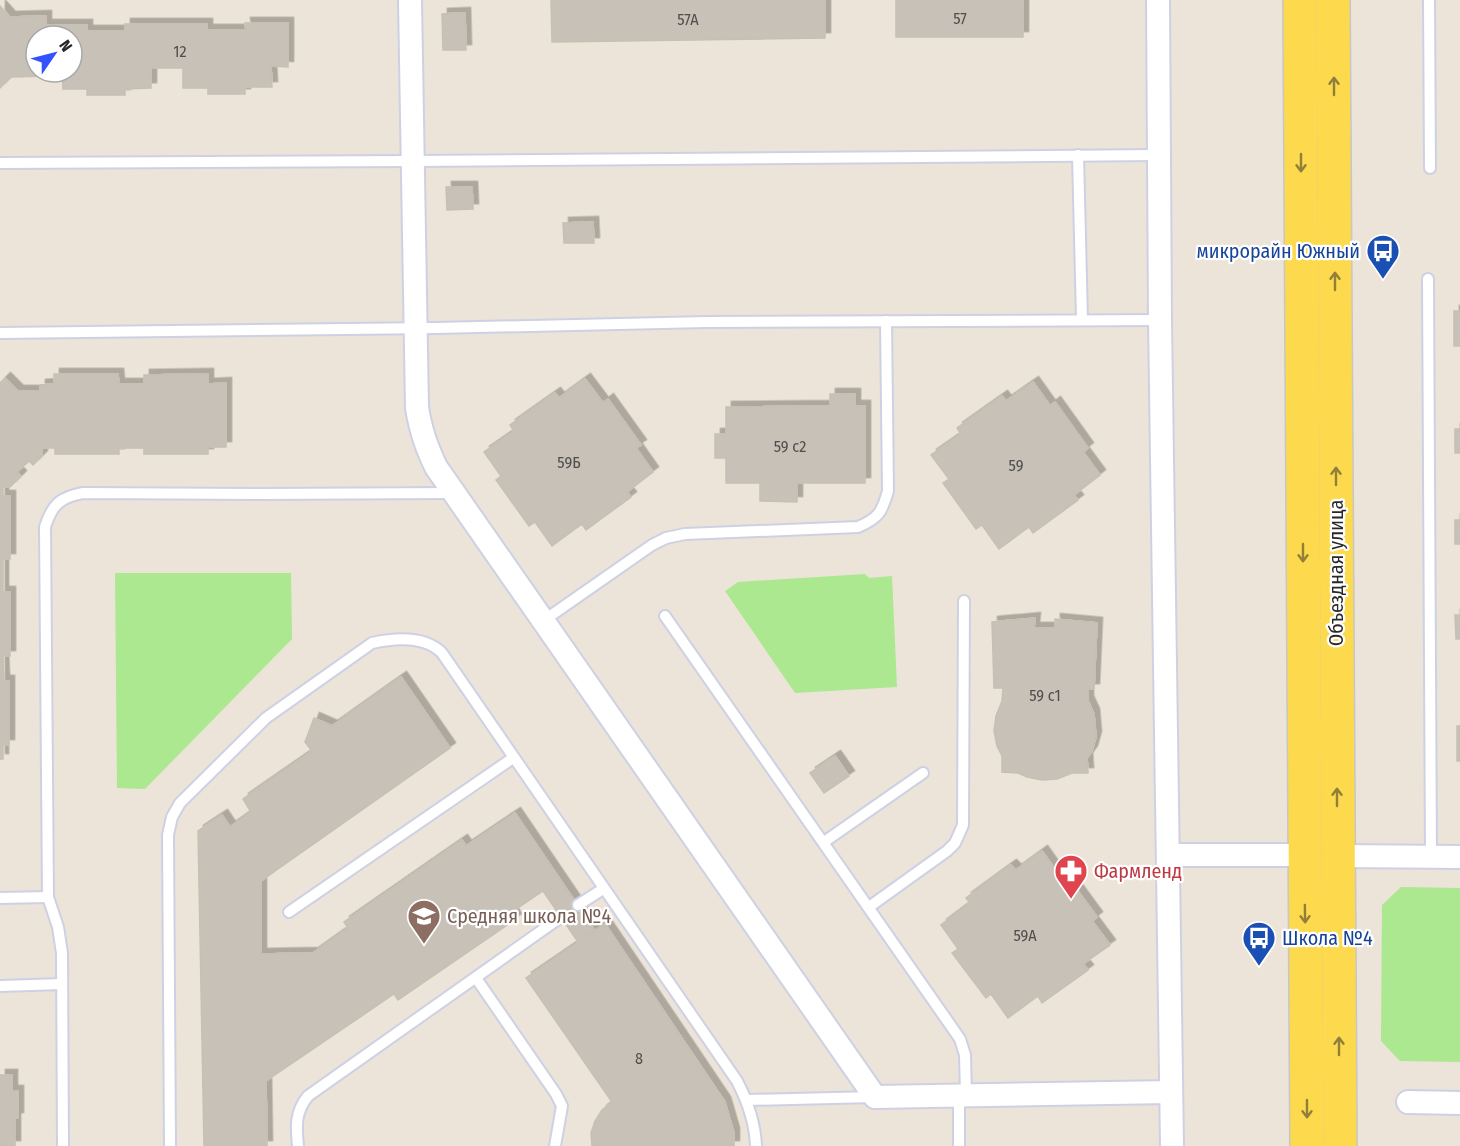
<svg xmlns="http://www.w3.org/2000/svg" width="1460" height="1146" font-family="'Fira Sans Condensed',sans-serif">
	<defs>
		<filter id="shadow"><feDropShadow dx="5.5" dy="-5.5" stdDeviation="0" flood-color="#0004"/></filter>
	</defs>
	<rect width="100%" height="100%" fill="#ece4d8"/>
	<g fill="#abe88f">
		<polygon points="115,573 291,573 292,639 145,789 117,788"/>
		<polygon points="865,574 869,578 892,576 897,687 795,693 725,591 738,582"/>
		<polygon points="1401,887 1460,888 1460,1062 1400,1061 1381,1041 1382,905"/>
	</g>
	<g fill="#c7c1b8" stroke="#c7c0b2" stroke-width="1.5" filter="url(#shadow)">
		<polygon points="551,0 825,0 825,38 552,42"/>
		<rect x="896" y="0" width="127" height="37"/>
		<polygon points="0,6 10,17 46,16 46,25 87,25 87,31 125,31 125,24 207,24 207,30 246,30 245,23 288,23 288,67 271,66 272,87 245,87 245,94 208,94 208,88 183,88 183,68 151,68 151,88 125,89 125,95 87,95 87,89 63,89 62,72 72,72 72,36 36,36 36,72 47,72 47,76 11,77 0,88"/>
		<polygon points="465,13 466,50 443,50 442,14"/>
		<polygon points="446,187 472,187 473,209 447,210"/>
		<polygon points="593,222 594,243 564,243 563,223"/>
		<rect x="1454" y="311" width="6" height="35"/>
		<polygon points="54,374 118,374 119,384 144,384 144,375 208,374 208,384 226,383 226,447 208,447 208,454 144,454 144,448 119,448 119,454 55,454 55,448 42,448 42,456 33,465 29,461 17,472 21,476 10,487 3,487 3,496 10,496 10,559 3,559 3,592 10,592 10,656 3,656 4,681 9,681 9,745 3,745 3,759 0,759 0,383 5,378 18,391 40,391 40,385 54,384"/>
		<polygon points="585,379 603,403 608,399 641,445 636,448 653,472 627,492 631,497 586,530 582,524 552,546 535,522 529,526 496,480 501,476 484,452 514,431 510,425 555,393 559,398"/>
		<polygon points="1033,382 1050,406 1055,402 1088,448 1083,452 1100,475 1074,495 1078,500 1033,533 1029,527 999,549 982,525 976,529 943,483 949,479 931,455 961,434 957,428 1002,396 1006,401"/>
		<polygon points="830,394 855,394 855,406 865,406 865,483 797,483 797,502 760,501 760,483 726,483 726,458 715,458 715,434 726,434 726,407 830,406"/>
		<rect x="1455" y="429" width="5" height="24"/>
		<rect x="1455" y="520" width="5" height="24"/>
		<polygon points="1455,615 1460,615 1460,639 1456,639"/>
		<polygon points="1035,618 1034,628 1055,628 1055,619 1097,623 1094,689 1088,689 1088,701 1094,714 1096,737 1092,751 1087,758 1088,773 1072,773 1057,779 1042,780 1027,777 1018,773 1002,772 1002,756 997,746 994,731 996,716 1002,701 1003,688 994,688 992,622"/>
		<polygon points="401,677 450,748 261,881 261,954 313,953 348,928 344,922 462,840 466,846 515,813 595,931 578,942 543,891 512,912 516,919 398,1000 394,994 266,1081 267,1146 204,1146 198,831 222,815 230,827 251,812 243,799 312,751 305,742 314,718 332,726"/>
		<rect x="1457" y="726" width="3" height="35"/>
		<polygon points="835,756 849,776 824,793 810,773"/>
		<polygon points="1042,851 1059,875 1064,872 1097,917 1092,921 1110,945 1083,964 1088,970 1042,1003 1038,996 1008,1018 991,994 986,998 952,953 958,949 941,925 970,903 966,898 1011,865 1016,870"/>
		<polygon points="605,924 725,1102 734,1133 734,1146 592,1146 591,1133 595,1121 602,1110 612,1102 526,978"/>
		<polygon points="0,1075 12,1075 12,1091 18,1091 18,1118 15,1118 15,1146 0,1146"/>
	</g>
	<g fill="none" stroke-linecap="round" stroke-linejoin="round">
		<g stroke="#cdd1e3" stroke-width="14">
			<g id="lane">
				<polyline points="1429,0 1430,168"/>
				<polyline points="1078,155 1082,320"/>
				<polyline points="0,163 413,161 1159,155"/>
				<polyline points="1428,279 1431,857"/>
				<polyline points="0,333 436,328 707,322 1160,320"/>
				<polyline points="665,616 960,1039 965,1055 966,1095"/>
				<path d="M543,621L652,545L666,538L685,534L858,527C879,518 882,512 888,491L886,321"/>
				<polyline points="824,842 923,773"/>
				<polyline points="0,898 48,897"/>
				<polyline points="578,905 603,889"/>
				<polyline points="869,907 947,851 955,843 963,825 964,601"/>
				<polyline points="289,912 513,758"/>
				<polyline points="476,978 556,1094 562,1106 555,1146"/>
				<polyline points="0,986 62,984"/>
				<polyline points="959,1095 959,1146"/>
				<polyline points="747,1100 875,1097"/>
				<path d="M63,1146L62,953L58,927L48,897L45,527C52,505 60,497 83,493L261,494L453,493"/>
				<path d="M170,1146L168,835L172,817L180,803L266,718L372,643C395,638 425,636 442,653L737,1081C748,1102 755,1122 756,1146"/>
				<path d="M298,1146C296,1126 295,1112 308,1096L561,917"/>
			</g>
		</g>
		<g stroke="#cdd1e3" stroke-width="26">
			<g id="street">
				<path d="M410,0L417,408C421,431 426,446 436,467L875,1097L1171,1092"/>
				<polyline points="1158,0 1160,320 1172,1146"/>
				<polyline points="1168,855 1304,855"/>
				<polyline points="1338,856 1460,857"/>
				<polyline points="1408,1102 1460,1103"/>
			</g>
		</g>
		<g stroke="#c7c7c7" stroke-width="36">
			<g id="primary">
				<polyline points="1300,0 1307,1146"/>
				<polyline points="1333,0 1340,1146"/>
			</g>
		</g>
		<use href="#lane" stroke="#fff" stroke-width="10"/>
		<use href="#street" stroke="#fff" stroke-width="22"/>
		<use href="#primary" stroke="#fcd94d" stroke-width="33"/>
	</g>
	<defs><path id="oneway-shaft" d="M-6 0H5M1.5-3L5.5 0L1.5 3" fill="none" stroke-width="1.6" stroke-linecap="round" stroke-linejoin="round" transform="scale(1.5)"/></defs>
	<g stroke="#92803a">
		<use href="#oneway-shaft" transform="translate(1334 86) rotate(-90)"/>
		<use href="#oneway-shaft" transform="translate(1301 163) rotate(90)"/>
		<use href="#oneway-shaft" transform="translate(1335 281) rotate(-90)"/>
		<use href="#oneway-shaft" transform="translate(1336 476) rotate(-90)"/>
		<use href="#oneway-shaft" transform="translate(1303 553) rotate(90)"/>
		<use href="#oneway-shaft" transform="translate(1337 797) rotate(-90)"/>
		<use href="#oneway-shaft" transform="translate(1305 914) rotate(89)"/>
		<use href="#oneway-shaft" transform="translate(1339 1046) rotate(-90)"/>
		<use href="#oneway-shaft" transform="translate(1307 1109) rotate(90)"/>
	</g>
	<defs>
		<g id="bus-pin" transform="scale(1.725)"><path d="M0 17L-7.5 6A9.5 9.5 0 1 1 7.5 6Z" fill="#1a4fb4" stroke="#fff"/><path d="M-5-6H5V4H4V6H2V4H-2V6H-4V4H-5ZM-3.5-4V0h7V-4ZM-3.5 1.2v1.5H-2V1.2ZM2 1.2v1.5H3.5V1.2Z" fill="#fff"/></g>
		<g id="pharmacy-pin" transform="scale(1.725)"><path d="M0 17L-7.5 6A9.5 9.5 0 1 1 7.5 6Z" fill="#e0444e" stroke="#fff"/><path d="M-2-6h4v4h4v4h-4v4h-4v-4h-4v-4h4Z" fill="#fff"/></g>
		<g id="school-pin" transform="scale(1.725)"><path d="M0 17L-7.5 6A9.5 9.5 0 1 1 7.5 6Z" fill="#8d6e63" stroke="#fff"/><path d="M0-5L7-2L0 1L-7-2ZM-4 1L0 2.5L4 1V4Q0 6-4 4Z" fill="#fff"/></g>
	</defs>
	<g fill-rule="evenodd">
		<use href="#bus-pin" x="1383" y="251"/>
		<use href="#pharmacy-pin" x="1071" y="871"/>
		<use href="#school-pin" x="424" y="916"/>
		<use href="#bus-pin" x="1259" y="938"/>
	</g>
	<g text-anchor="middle" stroke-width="4.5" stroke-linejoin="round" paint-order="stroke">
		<g font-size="16" fill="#504e4c">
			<text x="960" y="24">57</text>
			<text x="688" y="25">57А</text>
			<text x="180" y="57">12</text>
			<text x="790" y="452">59 с2</text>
			<text x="569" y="468">59Б</text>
			<text x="1016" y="471">59</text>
			<text x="1045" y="701">59 с1</text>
			<text x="1025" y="941">59А</text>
			<text x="639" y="1064">8</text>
		</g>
		<g font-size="20" fill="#164399" stroke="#fff" text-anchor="end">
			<text x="1360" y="258">микрорайн Южный</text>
			<text x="1282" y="945" text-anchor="start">Школа №4</text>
		</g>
		<g font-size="20" fill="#282828" stroke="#fff">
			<text transform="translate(1336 573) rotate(-90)" y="7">Объездная улица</text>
		</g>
		<g font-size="20" fill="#be3a42" stroke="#fff" text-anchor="start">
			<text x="1094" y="878">Фармленд</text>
		</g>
		<g font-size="20" fill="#785e54" stroke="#fff" text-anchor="start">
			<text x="447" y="923">Средняя школа №4</text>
		</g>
	</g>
	<g transform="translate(54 54) rotate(55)"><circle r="28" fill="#ffffff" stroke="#a9a9a9" stroke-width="1.5"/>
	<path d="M0-4.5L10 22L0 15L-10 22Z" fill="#3252ff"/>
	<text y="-9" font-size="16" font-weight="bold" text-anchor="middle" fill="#282828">N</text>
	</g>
</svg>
